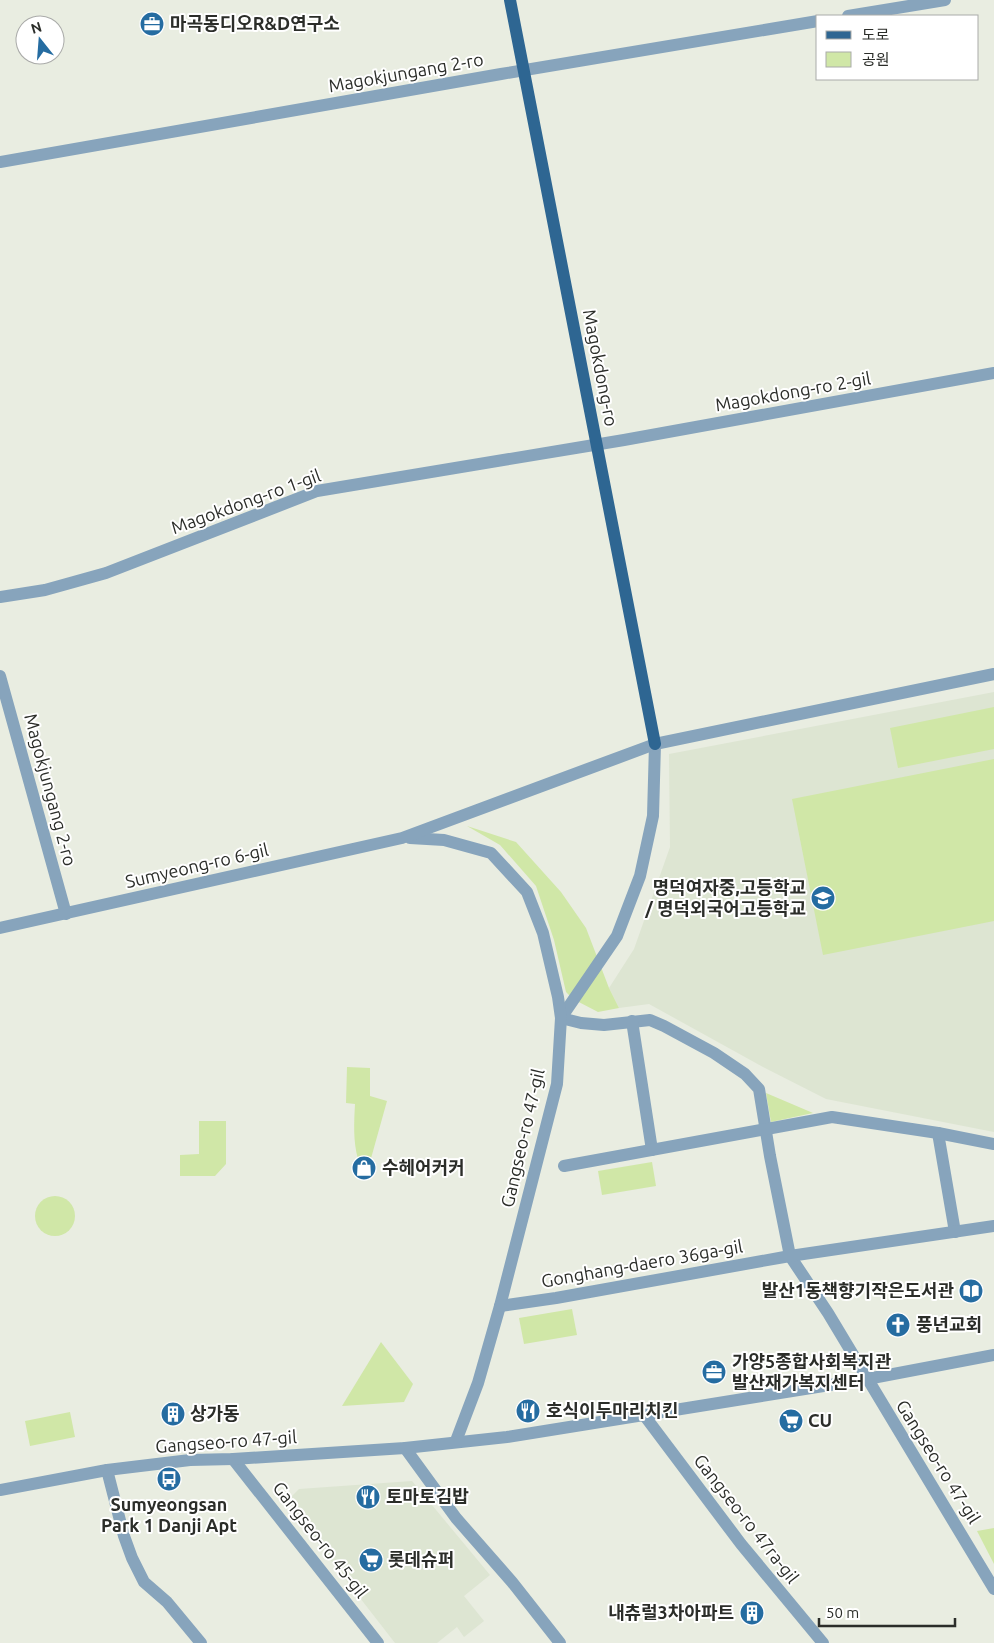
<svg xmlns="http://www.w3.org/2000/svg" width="994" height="1643" font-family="Ubuntu,'Noto Sans KR',sans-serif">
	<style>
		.built { fill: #dde5d2 }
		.green { fill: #d0e7a7 }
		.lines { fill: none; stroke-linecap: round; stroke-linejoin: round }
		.minor { stroke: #87a4bc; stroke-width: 12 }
		.major { stroke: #2e6692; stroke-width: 12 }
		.labels { text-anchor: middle; stroke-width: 4; stroke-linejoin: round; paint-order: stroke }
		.poi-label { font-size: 18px; font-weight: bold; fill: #2b2d29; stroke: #fff; text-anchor: start }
		.street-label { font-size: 18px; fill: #2b2d29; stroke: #fff }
	</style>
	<rect width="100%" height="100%" fill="#e9ede1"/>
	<g class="built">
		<path d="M 994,692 L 994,1132 L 826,1099 L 763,1067 L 649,1004 L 619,1008 L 609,988 L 634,949 L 670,847 L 669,754 Z"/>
		<path d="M 412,1481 L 490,1575 L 464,1596 L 484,1621 L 464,1637 L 457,1627 L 437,1643 L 395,1643 L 291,1509 L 291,1497 L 299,1489 Z"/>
	</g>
	<g class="green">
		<path d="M 994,707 L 994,749 L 898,768 L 890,728 Z"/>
		<path d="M 994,759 L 994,921 L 823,955 L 792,799 Z"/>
		<path d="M 467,826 L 516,842 L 561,892 L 586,928 L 609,988 L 619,1008 L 598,1012 L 573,999 L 566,992 L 554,940 L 536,886 L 500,845 Z"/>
		<path d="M 347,1067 L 370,1068 L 370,1096 L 387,1101 L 370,1162 L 358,1159 C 353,1141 354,1123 355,1104 L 346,1103 Z"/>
		<path d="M 766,1093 L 813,1113 L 771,1122 Z"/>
		<path d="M 199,1121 L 226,1121 L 226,1164 L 215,1176 L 180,1176 L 180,1155 L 199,1154 Z"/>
		<path d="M 652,1162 L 656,1186 L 602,1195 L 598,1171 Z"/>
		<circle cx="55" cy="1216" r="20"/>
		<path d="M 572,1309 L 577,1335 L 524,1344 L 519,1318 Z"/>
		<path d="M 381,1342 L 413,1384 L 404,1402 L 342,1406 Z"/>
		<path d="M 70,1412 L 75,1437 L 30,1446 L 25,1421 Z"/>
		<path d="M 994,1528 L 994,1564 L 977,1531 Z"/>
	</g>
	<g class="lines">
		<g class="minor">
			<path d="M 848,16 L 945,0"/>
			<path d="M 0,162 L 501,74 L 818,21"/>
			<path d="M 0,597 L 45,590 L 106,573 L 317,491 L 624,440 L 994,373"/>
			<path d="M 0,676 L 66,914"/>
			<path d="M 655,744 L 653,816 L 640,876 L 617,936 L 561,1018 L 581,1023 L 604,1025 L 650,1020 L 664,1026 L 714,1053 L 745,1074 L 759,1089 L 770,1156 L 790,1256 L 828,1313 L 994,1589"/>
			<path d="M 410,838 L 444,840 L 491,853 L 527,892 L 543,933 L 558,997 L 561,1018 L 557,1084 L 500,1306 L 478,1383 L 456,1441"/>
			<path d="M 0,928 L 402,838 L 655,744 L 994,674"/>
			<path d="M 632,1021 L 652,1150"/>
			<path d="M 938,1133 L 955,1232"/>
			<path d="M 564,1166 L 832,1117 L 938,1133 L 994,1144"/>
			<path d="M 500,1306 L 556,1298 L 790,1256 L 994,1226"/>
			<path d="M 644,1415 L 741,1544 L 823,1643"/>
			<path d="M 405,1448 L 456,1518 L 512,1582 L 560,1643"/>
			<path d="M 233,1459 L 378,1643"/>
			<path d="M 107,1470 L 124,1536 L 132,1558 L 144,1582 L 167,1602 L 201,1643"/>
			<path d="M 0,1490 L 107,1470 L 190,1460 L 233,1459 L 405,1448 L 507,1437 L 867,1379 L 994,1355"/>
		</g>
		<path class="major" d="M 510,0 L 655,744"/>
	</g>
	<defs>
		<symbol id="office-disc" viewBox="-11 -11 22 22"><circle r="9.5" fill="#256ca1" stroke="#fff"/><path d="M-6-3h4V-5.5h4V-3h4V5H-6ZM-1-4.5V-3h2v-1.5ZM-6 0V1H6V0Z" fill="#fff"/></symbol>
		<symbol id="school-disc" viewBox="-11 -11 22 22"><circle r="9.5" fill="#256ca1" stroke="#fff"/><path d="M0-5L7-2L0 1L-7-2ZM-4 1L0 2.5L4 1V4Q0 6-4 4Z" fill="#fff"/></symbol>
		<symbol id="shop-disc" viewBox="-11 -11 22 22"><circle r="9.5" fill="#256ca1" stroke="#fff"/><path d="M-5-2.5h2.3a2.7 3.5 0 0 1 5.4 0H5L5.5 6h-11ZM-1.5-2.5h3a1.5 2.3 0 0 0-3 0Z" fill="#fff"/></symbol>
		<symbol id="library-disc" viewBox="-11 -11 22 22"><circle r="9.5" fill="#256ca1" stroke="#fff"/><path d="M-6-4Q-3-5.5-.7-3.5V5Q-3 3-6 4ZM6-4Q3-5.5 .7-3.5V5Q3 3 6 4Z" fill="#fff"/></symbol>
		<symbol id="church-disc" viewBox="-11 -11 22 22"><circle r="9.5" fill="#256ca1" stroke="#fff"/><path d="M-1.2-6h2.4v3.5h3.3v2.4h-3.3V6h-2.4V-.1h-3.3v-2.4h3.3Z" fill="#fff"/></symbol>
		<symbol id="restaurant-disc" viewBox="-11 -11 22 22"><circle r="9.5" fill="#256ca1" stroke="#fff"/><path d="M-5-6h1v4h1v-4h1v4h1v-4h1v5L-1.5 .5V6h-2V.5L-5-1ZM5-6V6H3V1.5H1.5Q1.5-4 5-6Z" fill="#fff"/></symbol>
		<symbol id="building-disc" viewBox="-11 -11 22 22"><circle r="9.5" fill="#256ca1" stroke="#fff"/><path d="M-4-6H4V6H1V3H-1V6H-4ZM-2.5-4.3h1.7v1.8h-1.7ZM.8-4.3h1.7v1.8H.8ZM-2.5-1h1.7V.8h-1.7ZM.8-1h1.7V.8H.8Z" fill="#fff"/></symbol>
		<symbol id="supermarket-disc" viewBox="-11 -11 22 22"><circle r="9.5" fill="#256ca1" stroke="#fff"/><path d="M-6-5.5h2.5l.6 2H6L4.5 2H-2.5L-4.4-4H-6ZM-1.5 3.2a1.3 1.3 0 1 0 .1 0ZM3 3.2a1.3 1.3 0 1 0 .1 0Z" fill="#fff"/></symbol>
		<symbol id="bus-disc" viewBox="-11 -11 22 22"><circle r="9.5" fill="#256ca1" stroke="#fff"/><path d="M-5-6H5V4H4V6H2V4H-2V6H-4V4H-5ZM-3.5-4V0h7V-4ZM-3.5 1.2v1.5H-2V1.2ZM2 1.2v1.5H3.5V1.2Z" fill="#fff"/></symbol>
	</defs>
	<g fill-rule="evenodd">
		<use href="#office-disc" x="138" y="10" width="28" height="28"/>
		<use href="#school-disc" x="809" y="884" width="28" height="28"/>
		<use href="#shop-disc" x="350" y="1154" width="28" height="28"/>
		<use href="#library-disc" x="957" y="1277" width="28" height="28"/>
		<use href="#church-disc" x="884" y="1311" width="28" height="28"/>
		<use href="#office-disc" x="700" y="1358" width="28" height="28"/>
		<use href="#restaurant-disc" x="514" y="1397" width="28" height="28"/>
		<use href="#building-disc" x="159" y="1400" width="28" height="28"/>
		<use href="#supermarket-disc" x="777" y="1407" width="28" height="28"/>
		<use href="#bus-disc" x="155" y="1465" width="28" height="28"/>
		<use href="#restaurant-disc" x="354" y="1483" width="28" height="28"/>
		<use href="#supermarket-disc" x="357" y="1546" width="28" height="28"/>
		<use href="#building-disc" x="738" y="1599" width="28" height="28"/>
	</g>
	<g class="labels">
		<g class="poi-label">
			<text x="170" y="30">마곡동디오R&amp;D연구소</text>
			<text x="806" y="894" text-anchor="end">명덕여자중,고등학교<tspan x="806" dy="21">/ 명덕외국어고등학교</tspan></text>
			<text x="382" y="1174">수헤어커커</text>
			<text x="954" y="1297" text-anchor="end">발산1동책향기작은도서관</text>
			<text x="916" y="1331">풍년교회</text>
			<text x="732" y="1368">가양5종합사회복지관<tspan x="732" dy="21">발산재가복지센터</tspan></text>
			<text x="546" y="1417">호식이두마리치킨</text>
			<text x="190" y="1420">상가동</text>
			<text x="808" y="1427">CU</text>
			<text x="386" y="1503">토마토김밥</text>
			<text x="169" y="1511" text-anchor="middle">Sumyeongsan<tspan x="169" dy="21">Park 1 Danji Apt</tspan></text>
			<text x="388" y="1566">롯데슈퍼</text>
			<text x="734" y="1619" text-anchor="end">내츄럴3차아파트</text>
		</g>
		<g class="street-label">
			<text transform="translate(406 73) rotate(-10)" y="6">Magokjungang 2-ro</text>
			<text transform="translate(600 368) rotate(79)" y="6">Magokdong-ro</text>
			<text transform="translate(793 392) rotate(-10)" y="6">Magokdong-ro 2-gil</text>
			<text transform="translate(246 502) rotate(-20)" y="6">Magokdong-ro 1-gil</text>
			<text transform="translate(50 790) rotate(75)" y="6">Magokjungang 2-ro</text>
			<text transform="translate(197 866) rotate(-13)" y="6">Sumyeong-ro 6-gil</text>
			<text transform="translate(523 1138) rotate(-77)" y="6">Gangseo-ro 47-gil</text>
			<text transform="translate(642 1264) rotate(-10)" y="6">Gonghang-daero 36ga-gil</text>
			<text transform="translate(226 1442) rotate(-4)" y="6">Gangseo-ro 47-gil</text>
			<text transform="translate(938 1462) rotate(58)" y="6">Gangseo-ro 47-gil</text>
			<text transform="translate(746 1519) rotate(52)" y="6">Gangseo-ro 47ra-gil</text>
			<text transform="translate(320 1540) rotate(52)" y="6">Gangseo-ro 45-gil</text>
		</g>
	</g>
	<rect x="816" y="15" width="162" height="65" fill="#ffffff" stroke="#aaaba9"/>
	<rect x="826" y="31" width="25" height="8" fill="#2e6692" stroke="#aaaba9"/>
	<text x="862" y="40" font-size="15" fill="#2b2d29">도로</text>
	<rect x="826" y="52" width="25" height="15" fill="#d0e7a7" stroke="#aaaba9"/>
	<text x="862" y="65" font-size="15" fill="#2b2d29">공원</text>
	<g transform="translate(40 40) rotate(343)"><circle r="24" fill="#ffffff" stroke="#aaaba9"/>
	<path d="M0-4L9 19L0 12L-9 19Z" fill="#256ca1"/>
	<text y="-8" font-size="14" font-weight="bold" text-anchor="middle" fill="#2b2d29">N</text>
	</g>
	<path d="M819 1618v8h136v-8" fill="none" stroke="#2b2d29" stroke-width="2.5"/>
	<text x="826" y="1618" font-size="15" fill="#2b2d29" stroke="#ffffff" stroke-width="4" paint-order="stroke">50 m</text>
</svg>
